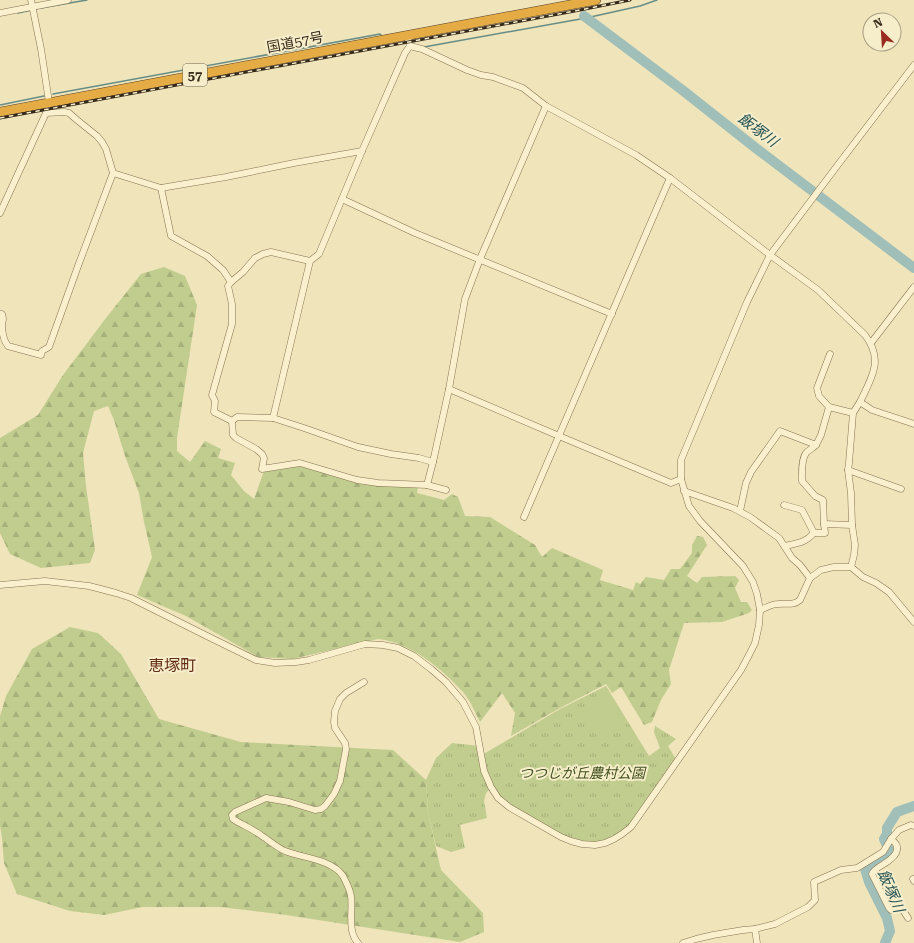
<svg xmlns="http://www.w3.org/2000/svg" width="914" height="943" font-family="'Roboto Serif','Noto Sans JP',serif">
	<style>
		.forest { fill: url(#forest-firs) }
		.park { fill: url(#park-tufts) }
		.pitch { fill: #c1cd8e }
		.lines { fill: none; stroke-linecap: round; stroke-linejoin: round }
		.stream { stroke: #678d86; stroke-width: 1.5 }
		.river { stroke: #9fbfb8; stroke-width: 10 }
		.minor-casing { stroke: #867354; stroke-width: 7 }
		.highway-casing { stroke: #534029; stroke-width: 10 }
		.minor { stroke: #faf0cd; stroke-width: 6 }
		.highway { stroke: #e5ab45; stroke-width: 9 }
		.rail-casing { stroke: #35291a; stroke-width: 3 }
		.rail { stroke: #f6edca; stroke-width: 1.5; stroke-dasharray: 4.5; stroke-linecap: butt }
		.labels { text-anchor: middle; stroke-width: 4; stroke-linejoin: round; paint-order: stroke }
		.shield { fill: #f6edca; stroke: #6f644f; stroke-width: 1 }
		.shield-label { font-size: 13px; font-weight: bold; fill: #35291a }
		.street-label { font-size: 14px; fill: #35291a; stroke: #f6edca }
		.park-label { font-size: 14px; font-style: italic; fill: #41521f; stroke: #f6edca }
		.water-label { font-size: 15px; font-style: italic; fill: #285555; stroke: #f6edca }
		.quarter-label { font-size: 16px; fill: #632d17; stroke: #f6edca }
	</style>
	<defs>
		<pattern id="forest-firs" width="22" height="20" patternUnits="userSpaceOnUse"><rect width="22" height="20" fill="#c1cd8e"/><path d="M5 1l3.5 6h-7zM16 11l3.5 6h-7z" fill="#a6b07a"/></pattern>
		<pattern id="park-tufts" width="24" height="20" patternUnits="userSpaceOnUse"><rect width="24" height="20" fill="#c1cd8e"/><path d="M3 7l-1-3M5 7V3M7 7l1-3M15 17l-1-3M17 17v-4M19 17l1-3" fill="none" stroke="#a6b07a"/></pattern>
	</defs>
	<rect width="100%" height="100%" fill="#efe4ba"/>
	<g class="forest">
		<path d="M 164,267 L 185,276 L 197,305 L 177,438 L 177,451 L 190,462 L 205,441 L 221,449 L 218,458 L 235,463 L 231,475 L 244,491 L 254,499 L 264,471 L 300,465 L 357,481 L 418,486 L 417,493 L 444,500 L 452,494 L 458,497 L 465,516 L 490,517 L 535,545 L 542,557 L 552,548 L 603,570 L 600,580 L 633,590 L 636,582 L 640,584 L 646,577 L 664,580 L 671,569 L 680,569 L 692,553 L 692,545 L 697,536 L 703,537 L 707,545 L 687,576 L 697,583 L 702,577 L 735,576 L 739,580 L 735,588 L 741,602 L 747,602 L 752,610 L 749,613 L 722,622 L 684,623 L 669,670 L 671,684 L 661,700 L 652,722 L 644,725 L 621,687 L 612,693 L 606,684 L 560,708 L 511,736 L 515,713 L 502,693 L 480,722 C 475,712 470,700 463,692 C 442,669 410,642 378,639 L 292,659 L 258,657 L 186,616 L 137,595 L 152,557 L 144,522 L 139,493 L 125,456 L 114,420 L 108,406 L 94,411 L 83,453 L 86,486 L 95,550 L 90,563 L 41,568 L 10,554 L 0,533 L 0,438 L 38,415 L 63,375 L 106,318 L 141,274 Z"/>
		<path d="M 70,627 L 98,633 L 121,654 L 159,719 L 241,742 L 393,750 L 426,780 L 428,813 L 441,870 L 483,913 L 484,932 L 460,942 L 286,915 L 220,907 L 143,907 L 104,915 L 70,911 L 17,894 L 4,863 L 2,838 L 0,826 L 0,716 L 6,696 L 32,649 Z"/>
	</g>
	<path class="park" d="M 606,686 L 649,756 L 660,748 L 654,732 L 655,726 L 676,739 L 668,746 L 677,761 L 631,827 L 614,839 L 582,844 L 509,807 L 491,788 L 486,793 L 484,801 L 487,818 L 460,825 L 465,848 L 451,852 L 436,846 L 428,813 L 426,780 L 436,758 L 452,743 L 480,746 L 482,755 L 560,709 Z"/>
	<path class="pitch" d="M 606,693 L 623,720 L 596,735 L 580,709 Z"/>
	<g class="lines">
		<g class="stream">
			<path d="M 35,9 L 87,0"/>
			<path d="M 18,13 L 32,10"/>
			<path d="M 424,47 L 586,18 L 640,6 L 657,0"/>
			<path d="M 53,94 L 380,34 L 381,35"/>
			<path d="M 0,105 L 44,96"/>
		</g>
		<g class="river">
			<path d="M 584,16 L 681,89 L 757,149 L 914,268"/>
			<path d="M 885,943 L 890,931 L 887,918 L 869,882 L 865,869 L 888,854 L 889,850 L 884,839 L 887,834 L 887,828 L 897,812 L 914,806"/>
		</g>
		<defs>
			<g id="minor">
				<path d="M 0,13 L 68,0"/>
				<path d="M 410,46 L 422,49 L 467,70 L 481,75 L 493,77 L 523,88 L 546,106 L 636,155 L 670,178 L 770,255 L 818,290 L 865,335 C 884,360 872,377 860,402 L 872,410 L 914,424"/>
				<path d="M 113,173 L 161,188 L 226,177 L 294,163 L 362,151"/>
				<path d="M 161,188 L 171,236 L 207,256 L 223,270 L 231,282"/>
				<path d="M 342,199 L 415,233 L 612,314"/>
				<path d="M 0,213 L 46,113 L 49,102 L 41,49 L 31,0"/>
				<path d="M 0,314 L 2,314 C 4,318 3,320 2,324 C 2,332 3,340 8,346 L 41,355 L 42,351 L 49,347 L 78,266 L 113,173 L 106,149 L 102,142 L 97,136 L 77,120 L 69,113 L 64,112 L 46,113"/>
				<path d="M 871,343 L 914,287"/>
				<path d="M 830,354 L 817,388 L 819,396 L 829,407 L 853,413"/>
				<path d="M 449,389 L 559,436 L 671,483 L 681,479"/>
				<path d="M 273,418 L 310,261 L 319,254 L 362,151 L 405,53 L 410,46 L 407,35"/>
				<path d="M 232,421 L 214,412 L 215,401 L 212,395 L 232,324 L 232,304 L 228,286 L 231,282 L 243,272 L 255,258 L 263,254 L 271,252 L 310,261"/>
				<path d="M 232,421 L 233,435 L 236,438 L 256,449 L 262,454 L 264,458 L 262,469 L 300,463 L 357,480 L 378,483 L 427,485"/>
				<path d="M 232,421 L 237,417 L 273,418 L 304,428 L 358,447 L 391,454 L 419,458 L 433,462"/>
				<path d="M 816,445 C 813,448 809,450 806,453 C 801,460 802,473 802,481 L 815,496 L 823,500 L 824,524"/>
				<path d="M 848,470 L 901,489"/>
				<path d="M 446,490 L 427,485 L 433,462 L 449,389 L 465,299 L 480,259 L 546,106"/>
				<path d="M 684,491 L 733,508 L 750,517 L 779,538 L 792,558 L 800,565 L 810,578"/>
				<path d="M 784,505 L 802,510 L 814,533 C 805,543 798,543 785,546"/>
				<path d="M 740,511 L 746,483 L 751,472 L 780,431 L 816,445 L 821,435 L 829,407"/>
				<path d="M 524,517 L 670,178"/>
				<path d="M 814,533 L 825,533 L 824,524 L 852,525"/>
				<path d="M 851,567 L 854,555 L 855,545 L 852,525 L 851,493 L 848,470 L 849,463 L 853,413 L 860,402"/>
				<path d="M 0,585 L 45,581 L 89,586 L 116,593 L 131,598 L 209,637 L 256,660 L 275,663 L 296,662 L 309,660 L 365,644 L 383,645 L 398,648 L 414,656 L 431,669 L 446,682 L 463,702 L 476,727 L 484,771 L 491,787 L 498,798 L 509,807 L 561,837 L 571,841 L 582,844 L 595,845 L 605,843 L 614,839 L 622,834 L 631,827 L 741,670 L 749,655 L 755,643 L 759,625 L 760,610 L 757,594 L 753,582 L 743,566 L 700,521 L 689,506 L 681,479 L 681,460 L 747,302 L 770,255 L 837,166 L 914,65"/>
				<path d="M 760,610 C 766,608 771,604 778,604 C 787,603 793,606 800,600 L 810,578 L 821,570 L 834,567 L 851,567 L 863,577 L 876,583 L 889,592 L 914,622"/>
				<path d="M 891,839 C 896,843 899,846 896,853 C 890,864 875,866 872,874 L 889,908 L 891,910 L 897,906 L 901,907 L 908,918"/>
				<path d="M 913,879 L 914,881"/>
				<path d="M 755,929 L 757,943"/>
				<path d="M 358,943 C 347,931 353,911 351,896 C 350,889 346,882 343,876 C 332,859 302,858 285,851 C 276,847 270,841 262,836 C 253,829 242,825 233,819 L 232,815 L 235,812 L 266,798 L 289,802 L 315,810 L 321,809 L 325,806 L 334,794 L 340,781 L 346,749 L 345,743 L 335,728 L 334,722 L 335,711 L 340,699 L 346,693 L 364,682"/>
				<path d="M 683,943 L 696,939 L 713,935 L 743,930 L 755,929 L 775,924 L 808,907 L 815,900 L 814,882 L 841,870 L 857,868 L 883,852 L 891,839 L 899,830 L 911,825 L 914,826"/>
			</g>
			<path id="highway" d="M 0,112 L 596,0"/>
		</defs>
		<use href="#minor" class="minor-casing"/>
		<use href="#highway" class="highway-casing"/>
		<use href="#minor" class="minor"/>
		<use href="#highway" class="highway"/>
		<defs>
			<path id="rail" d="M 0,118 L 580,10 L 630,0"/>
		</defs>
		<use href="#rail" class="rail-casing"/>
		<use href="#rail" class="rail"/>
	</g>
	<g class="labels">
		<rect class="shield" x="183" y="64" width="24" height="22" rx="3"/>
		<g class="shield-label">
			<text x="195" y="80">57</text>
		</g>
		<g class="street-label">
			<text transform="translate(295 42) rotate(-11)" y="5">国道57号</text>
		</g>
		<g class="park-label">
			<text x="582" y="778">つつじが丘農村公園</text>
		</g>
		<g class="water-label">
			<text transform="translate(758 130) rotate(37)" y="5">飯塚川</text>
			<text transform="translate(891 891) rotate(67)" y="5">飯塚川</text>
		</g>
		<g class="quarter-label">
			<text x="172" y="671">恵塚町</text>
		</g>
	</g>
	<g transform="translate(882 32) rotate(335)"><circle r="19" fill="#f6edca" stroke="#a99f84"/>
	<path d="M0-3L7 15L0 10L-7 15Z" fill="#982a22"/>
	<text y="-6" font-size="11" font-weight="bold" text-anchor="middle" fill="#35291a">N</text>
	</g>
</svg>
